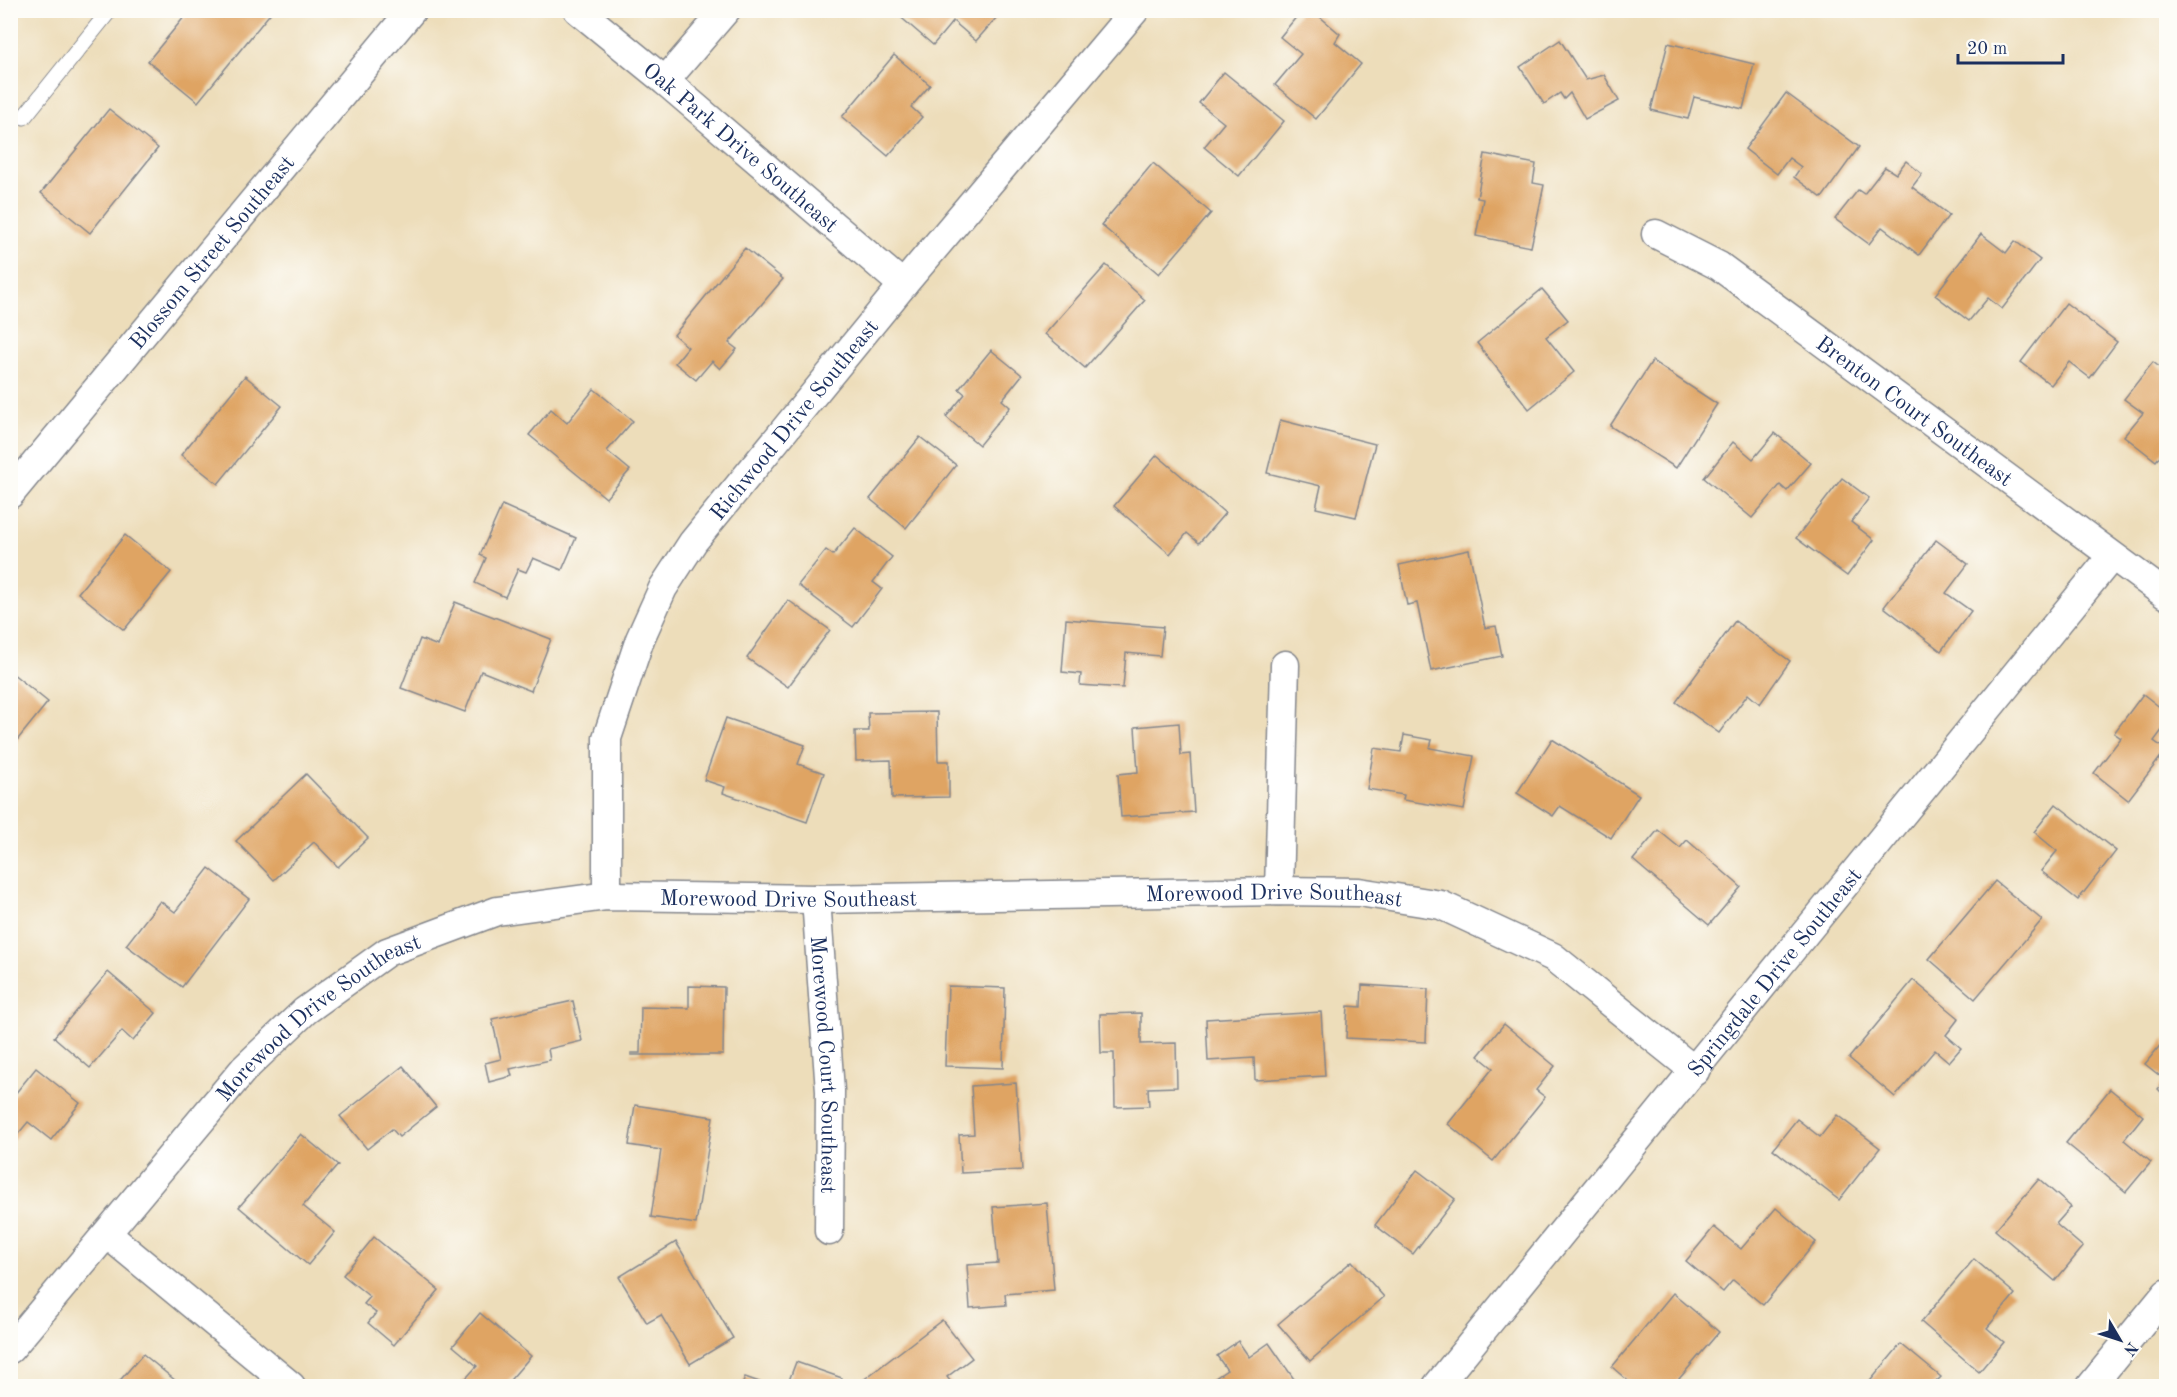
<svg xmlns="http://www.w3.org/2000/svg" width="2177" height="1397" font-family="'Old Standard TT',serif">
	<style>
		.building { fill: #dfa463 }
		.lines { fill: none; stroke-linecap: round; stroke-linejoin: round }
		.service-casing { stroke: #84868c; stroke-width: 17 }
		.minor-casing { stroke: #84868c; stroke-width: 31 }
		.service { stroke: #fff; stroke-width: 15 }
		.minor { stroke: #fff; stroke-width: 28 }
		.labels { text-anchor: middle; stroke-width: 6; stroke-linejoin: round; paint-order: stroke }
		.street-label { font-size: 22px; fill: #1b2f5e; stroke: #fdfcf7 }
	</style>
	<rect width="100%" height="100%" fill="#fdfcf7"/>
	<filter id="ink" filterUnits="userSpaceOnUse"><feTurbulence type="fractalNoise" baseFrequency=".0167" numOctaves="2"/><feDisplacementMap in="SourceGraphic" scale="12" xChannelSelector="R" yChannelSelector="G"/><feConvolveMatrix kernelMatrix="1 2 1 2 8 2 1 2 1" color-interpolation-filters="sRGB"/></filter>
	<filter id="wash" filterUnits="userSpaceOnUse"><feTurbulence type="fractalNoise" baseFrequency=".008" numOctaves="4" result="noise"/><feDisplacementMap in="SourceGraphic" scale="24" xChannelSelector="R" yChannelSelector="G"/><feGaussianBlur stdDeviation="1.35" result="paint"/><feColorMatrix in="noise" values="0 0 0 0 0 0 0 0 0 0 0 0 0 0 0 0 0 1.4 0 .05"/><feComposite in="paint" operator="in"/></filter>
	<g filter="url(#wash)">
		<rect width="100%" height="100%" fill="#edddba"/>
		<g id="blocks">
			<g class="building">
				<path d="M 190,10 L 273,10 L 198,102 L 148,61 Z"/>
				<path d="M 900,10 L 990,10 L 997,17 L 976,41 L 953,21 L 933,45 L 897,14 Z"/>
				<path d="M 1302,10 L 1312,10 L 1340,34 L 1335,42 L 1361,64 L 1316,119 L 1275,85 L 1301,54 L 1280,37 Z"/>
				<path d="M 1560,40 L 1586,80 L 1604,75 L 1619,101 L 1585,119 L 1570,93 L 1564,99 L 1560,93 L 1544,104 L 1520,67 Z"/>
				<path d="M 1668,43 L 1754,64 L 1743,109 L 1694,97 L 1688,119 L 1651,110 Z"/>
				<path d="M 894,55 L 930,85 L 911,107 L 922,117 L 888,156 L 842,117 Z"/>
				<path d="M 1224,72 L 1284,121 L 1239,176 L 1204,147 L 1224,123 L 1199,103 Z"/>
				<path d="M 1786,93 L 1859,147 L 1822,198 L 1794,177 L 1801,167 L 1789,158 L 1777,174 L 1745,149 Z"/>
				<path d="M 109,109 L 158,148 L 90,233 L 41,193 Z"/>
				<path d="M 1485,154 L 1536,164 L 1533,183 L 1544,185 L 1531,247 L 1476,236 L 1483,199 L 1477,198 Z"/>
				<path d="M 1906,161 L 1922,174 L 1912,187 L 1949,215 L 1919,255 L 1882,227 L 1869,244 L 1835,219 L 1858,190 L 1864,194 L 1885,167 L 1896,174 Z"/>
				<path d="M 1153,163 L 1211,213 L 1159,274 L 1101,225 Z"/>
				<path d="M 1981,234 L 2006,253 L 2015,241 L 2040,260 L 2002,309 L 1988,298 L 1969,321 L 1935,295 Z"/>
				<path d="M 745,248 L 783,279 L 729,343 L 737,349 L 720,369 L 712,361 L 696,380 L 675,363 L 688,347 L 674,335 Z"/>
				<path d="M 1106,265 L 1145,300 L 1085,368 L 1045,334 Z"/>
				<path d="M 1542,289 L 1568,320 L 1546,337 L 1574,372 L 1529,409 L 1477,343 Z"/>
				<path d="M 2066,303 L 2117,342 L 2090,378 L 2069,362 L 2051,385 L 2021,362 Z"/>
				<path d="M 991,350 L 1022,375 L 1002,400 L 1010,407 L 979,445 L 946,417 L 965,394 L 959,389 Z"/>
				<path d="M 1652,361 L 1717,404 L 1676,468 L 1610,426 Z"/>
				<path d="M 2153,362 L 2166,372 L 2166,448 L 2156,461 L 2124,436 L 2143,413 L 2124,399 Z"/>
				<path d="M 245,376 L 282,406 L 218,484 L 181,455 Z"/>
				<path d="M 594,389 L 633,421 L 607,451 L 630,470 L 606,498 L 529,435 L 551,409 L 567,423 Z"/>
				<path d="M 1280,420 L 1375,444 L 1356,517 L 1316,508 L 1321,486 L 1267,473 Z"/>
				<path d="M 1775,433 L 1811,463 L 1787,491 L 1780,485 L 1752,518 L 1704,478 L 1733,442 L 1753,459 Z"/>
				<path d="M 920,437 L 956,465 L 906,528 L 870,499 Z"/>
				<path d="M 1157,455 L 1225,513 L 1199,543 L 1187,533 L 1170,554 L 1114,506 Z"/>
				<path d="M 1842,478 L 1869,498 L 1851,522 L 1874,540 L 1847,576 L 1796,538 Z"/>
				<path d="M 502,505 L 576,538 L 562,570 L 533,558 L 526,572 L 518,569 L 505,597 L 475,583 L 486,558 L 480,555 Z"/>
				<path d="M 855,528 L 892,557 L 873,582 L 882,589 L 853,627 L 798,585 L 826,550 L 833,555 Z"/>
				<path d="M 125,535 L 171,572 L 124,630 L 78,593 Z"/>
				<path d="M 1936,540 L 1968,564 L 1946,593 L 1971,611 L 1941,651 L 1884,607 Z"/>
				<path d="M 1469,550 L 1485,628 L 1496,626 L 1502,656 L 1431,671 L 1417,603 L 1407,605 L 1399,565 Z"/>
				<path d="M 788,600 L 830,630 L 788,687 L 747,658 Z"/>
				<path d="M 455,602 L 551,639 L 531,691 L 481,671 L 465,712 L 401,688 L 420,639 L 438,646 Z"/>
				<path d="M 1066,619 L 1163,627 L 1160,656 L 1126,653 L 1123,688 L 1080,685 L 1081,674 L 1062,672 Z"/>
				<path d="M 1735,621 L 1790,661 L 1760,704 L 1748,694 L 1719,733 L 1676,702 Z"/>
				<path d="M 12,673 L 48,702 L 10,749 L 10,675 Z"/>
				<path d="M 2143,694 L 2166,712 L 2166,725 L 2154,741 L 2166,750 L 2128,800 L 2094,773 L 2121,738 L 2114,733 Z"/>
				<path d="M 937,712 L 938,761 L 949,761 L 949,797 L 892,798 L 891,760 L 856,761 L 855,731 L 869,731 L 868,713 Z"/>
				<path d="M 726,718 L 805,745 L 798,764 L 824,773 L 807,822 L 723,793 L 725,787 L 704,780 Z"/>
				<path d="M 1179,723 L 1181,755 L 1190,754 L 1194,812 L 1121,817 L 1118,774 L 1138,772 L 1135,727 Z"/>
				<path d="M 1404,735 L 1432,740 L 1430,748 L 1474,756 L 1464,810 L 1403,800 L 1404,795 L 1367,789 L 1374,748 L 1401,752 Z"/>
				<path d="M 1552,739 L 1639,795 L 1611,838 L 1560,806 L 1553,816 L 1517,793 Z"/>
				<path d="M 306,774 L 368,838 L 338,867 L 314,842 L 274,880 L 236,841 Z"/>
				<path d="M 2056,804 L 2116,851 L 2078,900 L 2041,871 L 2057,851 L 2034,832 Z"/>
				<path d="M 1658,830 L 1680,848 L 1687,840 L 1741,887 L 1709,925 L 1633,860 Z"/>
				<path d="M 209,868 L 249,899 L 182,987 L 126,945 L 160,901 L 175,912 Z"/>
				<path d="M 1995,881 L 2042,920 L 1975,999 L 1929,959 Z"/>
				<path d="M 108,972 L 156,1013 L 133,1041 L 122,1031 L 90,1068 L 54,1037 Z"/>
				<path d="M 1913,980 L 1959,1018 L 1946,1035 L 1961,1048 L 1949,1062 L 1935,1050 L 1895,1097 L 1849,1058 Z"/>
				<path d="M 1362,985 L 1428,989 L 1426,1042 L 1346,1038 L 1348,1006 L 1361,1007 Z"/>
				<path d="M 689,986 L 724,987 L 723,1055 L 631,1055 L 631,1053 L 640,1053 L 641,1007 L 689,1008 Z"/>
				<path d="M 948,986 L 1005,988 L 1003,1068 L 945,1066 Z"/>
				<path d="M 573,1001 L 582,1041 L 548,1049 L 550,1060 L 510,1069 L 512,1076 L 489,1082 L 485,1063 L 501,1059 L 492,1019 Z"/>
				<path d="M 1321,1012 L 1325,1076 L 1255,1080 L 1254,1058 L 1208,1061 L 1206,1019 Z"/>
				<path d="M 1141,1013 L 1141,1044 L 1176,1043 L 1177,1087 L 1148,1088 L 1149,1106 L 1115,1107 L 1114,1053 L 1101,1053 L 1100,1014 Z"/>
				<path d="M 1504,1024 L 1555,1066 L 1536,1090 L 1545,1097 L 1493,1161 L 1448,1124 L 1493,1068 L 1478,1056 Z"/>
				<path d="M 2166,1038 L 2166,1097 L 2158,1089 L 2165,1080 L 2145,1064 Z"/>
				<path d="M 403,1066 L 436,1107 L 399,1137 L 392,1129 L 367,1149 L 340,1116 Z"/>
				<path d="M 36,1068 L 80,1103 L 51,1140 L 28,1122 L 13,1140 L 10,1138 L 10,1100 Z"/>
				<path d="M 1016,1083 L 1022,1170 L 961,1173 L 959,1135 L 974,1134 L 971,1086 Z"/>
				<path d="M 2110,1089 L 2143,1116 L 2124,1140 L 2151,1162 L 2126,1192 L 2066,1143 Z"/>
				<path d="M 635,1105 L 713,1117 L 696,1224 L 651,1217 L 661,1150 L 629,1145 Z"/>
				<path d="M 1837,1115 L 1880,1148 L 1839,1200 L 1773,1149 L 1797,1119 L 1820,1137 Z"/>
				<path d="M 301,1134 L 338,1165 L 303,1206 L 335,1232 L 308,1265 L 239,1207 Z"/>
				<path d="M 1417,1170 L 1455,1199 L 1413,1254 L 1375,1225 Z"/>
				<path d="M 2039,1179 L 2071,1207 L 2056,1224 L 2083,1247 L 2055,1281 L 1995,1230 Z"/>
				<path d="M 1047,1203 L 1054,1290 L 1005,1294 L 1006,1305 L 970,1308 L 967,1265 L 998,1263 L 993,1207 Z"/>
				<path d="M 1776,1208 L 1816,1242 L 1763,1305 L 1733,1280 L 1723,1292 L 1686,1261 L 1714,1227 L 1741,1249 Z"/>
				<path d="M 374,1237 L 439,1290 L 394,1345 L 368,1323 L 376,1313 L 364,1304 L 370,1297 L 343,1275 Z"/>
				<path d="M 676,1242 L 733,1338 L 690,1364 L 661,1315 L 647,1323 L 619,1277 Z"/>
				<path d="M 1974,1259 L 2015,1294 L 1987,1328 L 2004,1342 L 1979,1372 L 1921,1322 Z"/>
				<path d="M 1352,1261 L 1384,1297 L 1310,1361 L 1278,1324 Z"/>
				<path d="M 1673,1293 L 1719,1332 L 1673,1386 L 1634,1386 L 1612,1367 Z"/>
				<path d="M 480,1313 L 531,1356 L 505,1386 L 459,1386 L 477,1366 L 453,1346 Z"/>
				<path d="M 942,1320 L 972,1358 L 947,1377 L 954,1386 L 860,1386 L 858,1384 Z"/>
				<path d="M 1238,1341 L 1249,1357 L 1269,1343 L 1294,1379 L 1284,1386 L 1203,1386 L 1227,1370 L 1217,1356 Z"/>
				<path d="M 1901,1344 L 1941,1377 L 1932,1386 L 1866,1386 Z"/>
				<path d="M 143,1354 L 182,1386 L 119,1386 L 116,1385 Z"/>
				<path d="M 796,1362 L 842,1378 L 840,1386 L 787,1386 Z"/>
				<path d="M 745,1377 L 771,1386 L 742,1386 Z"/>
			</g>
		</g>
	</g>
	<g filter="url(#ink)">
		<use href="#blocks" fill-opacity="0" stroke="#84868c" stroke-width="1.5"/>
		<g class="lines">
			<defs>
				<path id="service" d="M 24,117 L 110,10"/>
				<g id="minor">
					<path id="s1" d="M 578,10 L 665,81 L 903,285"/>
					<path d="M 665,81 L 726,10"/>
					<path id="s2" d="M 1656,234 L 1719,266 L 2166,595"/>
					<path id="s3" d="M 10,494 L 412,10"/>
					<path d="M 1279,891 L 1285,665"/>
					<path id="s4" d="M 607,896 L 607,738 L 640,639 L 663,588 L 693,542 L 903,285 L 1135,10"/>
					<path id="s5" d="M 816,899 L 830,1091 L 829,1231"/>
					<path d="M 107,1234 L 291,1386"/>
					<path id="s6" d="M 10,1349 L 244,1069 L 305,1011 L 387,952 L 497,911 L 607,896 L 816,899 L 1279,891 L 1359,892 L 1441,905 L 1553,957 L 1695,1071"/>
					<path id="s7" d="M 1437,1386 L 2112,556"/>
					<path d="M 2091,1386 L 2166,1294"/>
				</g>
			</defs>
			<use href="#service" class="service-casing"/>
			<use href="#minor" class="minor-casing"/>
			<use href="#service" class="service"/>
			<use href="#minor" class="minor"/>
		</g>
	</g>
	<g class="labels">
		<g class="street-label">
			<text dy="8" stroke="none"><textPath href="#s1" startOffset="213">Oak Park Drive Southeast</textPath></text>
			<text dy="8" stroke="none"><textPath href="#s3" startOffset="315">Blossom Street Southeast</textPath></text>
			<text dy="8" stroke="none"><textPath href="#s2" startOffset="314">Brenton Court Southeast</textPath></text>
			<text dy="8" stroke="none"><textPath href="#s4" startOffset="532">Richwood Drive Southeast</textPath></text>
			<text dy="8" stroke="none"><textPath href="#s6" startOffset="960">Morewood Drive Southeast</textPath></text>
			<text dy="8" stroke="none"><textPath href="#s6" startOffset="1446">Morewood Drive Southeast</textPath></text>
			<text dy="8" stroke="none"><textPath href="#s7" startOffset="534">Springdale Drive Southeast</textPath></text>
			<text dy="8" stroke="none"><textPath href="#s6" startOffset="456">Morewood Drive Southeast</textPath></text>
			<text dy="8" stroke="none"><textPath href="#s5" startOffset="166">Morewood Court Southeast</textPath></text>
		</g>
	</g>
	<rect width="2177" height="1397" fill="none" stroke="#fdfcf7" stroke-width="36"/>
	<g transform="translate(2120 1340) rotate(129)" stroke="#fdfcf7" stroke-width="4.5" paint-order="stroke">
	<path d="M0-4.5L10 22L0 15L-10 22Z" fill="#1b2f5e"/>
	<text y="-9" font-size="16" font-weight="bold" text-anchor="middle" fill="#1b2f5e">N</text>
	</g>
	<path d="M1958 54v9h105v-9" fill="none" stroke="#1b2f5e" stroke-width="3"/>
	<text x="1967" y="54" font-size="18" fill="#1b2f5e" stroke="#fdfcf7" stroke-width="4.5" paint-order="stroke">20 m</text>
</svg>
